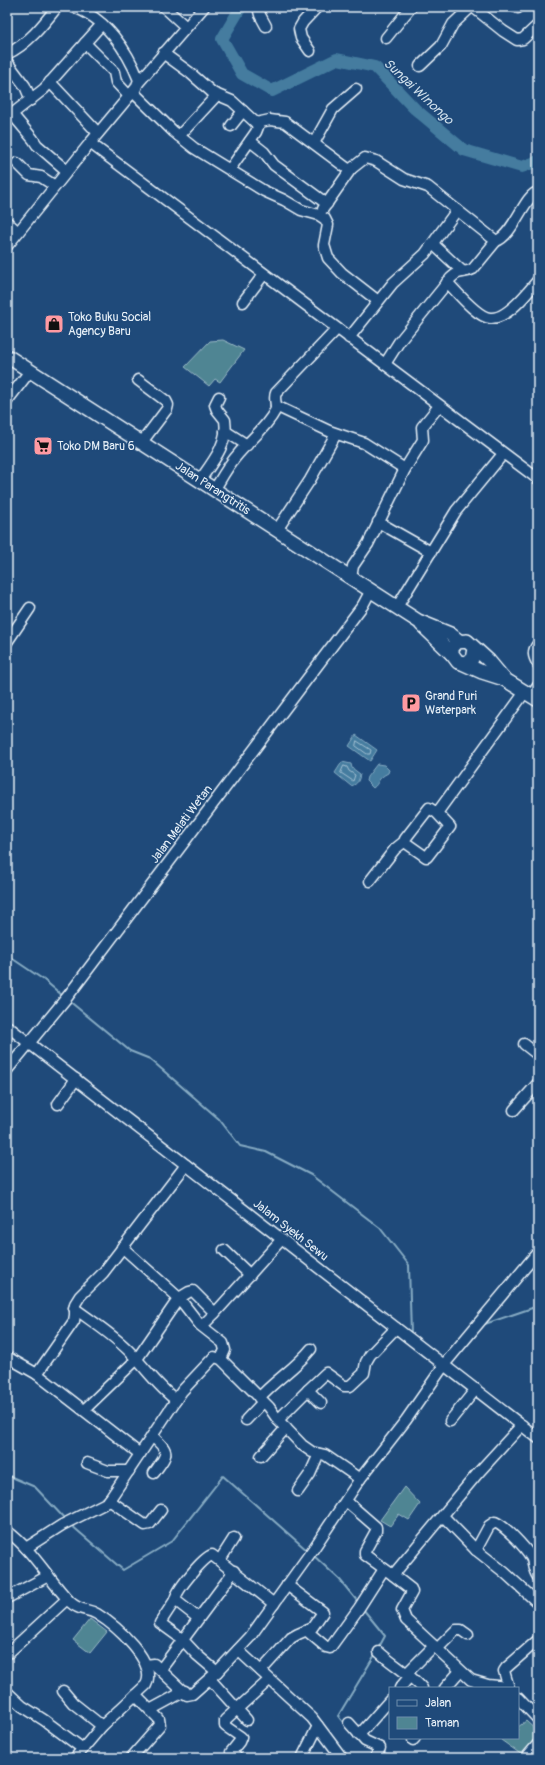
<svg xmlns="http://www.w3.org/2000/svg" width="545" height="1765" font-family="Pangolin,sans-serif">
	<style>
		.green { fill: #4f8593; stroke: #9cbbc6 }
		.water { fill: #447c9f; stroke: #86abc3 }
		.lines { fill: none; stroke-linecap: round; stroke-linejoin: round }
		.shore { stroke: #a6c2d4; stroke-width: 1 }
		.stream { stroke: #86abc3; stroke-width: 2 }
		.river { stroke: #447c9f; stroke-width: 12 }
		.minor-casing { stroke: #e8f1f8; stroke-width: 13 }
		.major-casing { stroke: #e8f1f8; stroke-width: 16 }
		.minor { stroke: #1f4a7a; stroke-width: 10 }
		.major { stroke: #1f4a7a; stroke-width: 13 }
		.labels { text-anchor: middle; stroke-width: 3; stroke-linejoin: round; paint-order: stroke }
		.poi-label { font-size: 12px; fill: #e8f1f8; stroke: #1f4a7a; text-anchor: start }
		.street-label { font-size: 12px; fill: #e8f1f8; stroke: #1f4a7a }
		.water-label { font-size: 13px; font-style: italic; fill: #cfdfeb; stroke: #1f4a7a }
	</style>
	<rect width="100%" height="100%" fill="#1f4a7a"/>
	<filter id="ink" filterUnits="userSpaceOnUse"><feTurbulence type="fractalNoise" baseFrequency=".025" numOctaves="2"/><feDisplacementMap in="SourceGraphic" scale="8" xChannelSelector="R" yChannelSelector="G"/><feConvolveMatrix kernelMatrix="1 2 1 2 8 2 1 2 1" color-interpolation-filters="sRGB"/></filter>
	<g filter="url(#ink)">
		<g class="green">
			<path d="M 223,340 L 244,350 L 220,382 L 215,379 L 209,386 L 185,367 L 210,341 Z"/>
			<path d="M 404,1487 L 420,1504 L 409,1520 L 399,1514 L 390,1526 L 380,1520 Z"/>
			<path d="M 90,1619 L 107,1632 L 90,1653 L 73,1640 Z"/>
			<path d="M 526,1721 L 538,1732 L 538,1740 L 522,1755 L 501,1740 L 504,1738 L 518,1738 L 518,1727 Z"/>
		</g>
		<g class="water">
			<path d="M 356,735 L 377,750 L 370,761 L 349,746 Z"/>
			<path d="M 342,762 L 351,764 L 352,768 L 360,774 C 359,780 358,784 351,786 L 335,773 Z"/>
			<path d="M 377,764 L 384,765 L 389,770 L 388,773 C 376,779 380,783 373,788 L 366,781 L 367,777 Z"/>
		</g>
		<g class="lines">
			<g class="shore">
				<path d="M 357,741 L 371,750 L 370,754 L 367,754 L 356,746 Z"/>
				<path d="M 344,766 L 347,767 L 349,771 L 355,775 L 353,781 L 341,773 Z"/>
			</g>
			<g class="stream">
				<path d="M 7,955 L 44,980 L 63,996"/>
				<path d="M 68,1000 L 130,1051 L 150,1059 L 219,1119 L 240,1146 L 266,1152 L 311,1175 L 380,1228 L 409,1265 L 411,1335"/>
				<path d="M 482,1325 L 538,1306"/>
				<path d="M 7,1475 L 35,1487 L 65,1519"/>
				<path d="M 71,1525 L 123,1570 L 172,1541 L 223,1476 L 308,1551"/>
				<path d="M 313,1555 L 340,1580 L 358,1602"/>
				<path d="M 363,1609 L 385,1636 L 378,1649"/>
				<path d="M 345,1725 L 338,1716 L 376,1653"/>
				<path d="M 350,1732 L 361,1745 L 369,1748"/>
				<path d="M 381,1752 L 399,1758"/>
			</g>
			<path class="river" d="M 241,7 L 222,39 L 242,74 L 272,91 L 337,59 L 375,67 L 415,109 L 464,150 L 522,167 L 538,161"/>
			<defs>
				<g id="minor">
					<path d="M 73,7 C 105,17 127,50 139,80 L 136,88 L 90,143"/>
					<path d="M 164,7 L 186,27"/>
					<path d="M 258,7 L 260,15 L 266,26"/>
					<path d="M 473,7 L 503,31 L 517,40 L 523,39 L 538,25"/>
					<path d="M 517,7 L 518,8"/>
					<path d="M 386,38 L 411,7"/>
					<path d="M 85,43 L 114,72 L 116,82 L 129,96"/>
					<path d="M 310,51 L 301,38 L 299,29 L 303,22 L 317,7"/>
					<path d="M 163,53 L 189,72 L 213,93 L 232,101 L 256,123 L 258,127 L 256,132 L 230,169"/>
					<path d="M 7,54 C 28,44 43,25 57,7"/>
					<path d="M 7,62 L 25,86 L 31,100"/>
					<path d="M 420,66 L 441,46 L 453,24 L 471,7"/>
					<path d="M 50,82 L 98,133"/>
					<path d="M 139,82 L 204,7"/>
					<path d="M 133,92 L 174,132 L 194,148 L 264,191 L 284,200 L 301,210 L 319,215 L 325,219 L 328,225 L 324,245 L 328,258 L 342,273 L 378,301"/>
					<path d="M 12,114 L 33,139 L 37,145 L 67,171"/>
					<path d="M 7,118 L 44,89 L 102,24"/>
					<path d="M 256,123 L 270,120 L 285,122 L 348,169 L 351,169 L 365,158 L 376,161 L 404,179 L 428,187 L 496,241 C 513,236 525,194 538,192"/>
					<path d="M 231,126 L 243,111"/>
					<path d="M 179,136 L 217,95"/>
					<path d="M 250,141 L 264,152 L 274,165 L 327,204"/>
					<path d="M 314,143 L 333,109 L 356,89"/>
					<path d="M 17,163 L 29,175 L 41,177 L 55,186"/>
					<path d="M 323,209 L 351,169"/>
					<path d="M 7,222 L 18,232"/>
					<path d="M 433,244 L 462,271"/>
					<path d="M 7,246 L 90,143 L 538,479"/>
					<path d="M 447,282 C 457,292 477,317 490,318 C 507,320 529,291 538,280"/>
					<path d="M 243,302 L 264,274"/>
					<path d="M 349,338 L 393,283 L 425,254 L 457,210"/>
					<path d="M 385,364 L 399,342 L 451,278 C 460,269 464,274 473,269 L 496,241"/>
					<path d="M 138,380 L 166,401 L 168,405 L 167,409 L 142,442"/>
					<path d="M 7,401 L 30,371"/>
					<path d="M 276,406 L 329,431 L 364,443 L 405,469"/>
					<path d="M 225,431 L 247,445"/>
					<path d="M 200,480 C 212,463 229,443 225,420 L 217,410 L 215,405 L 219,397"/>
					<path d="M 215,489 C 222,477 229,464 239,453 C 251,439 266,428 275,411 C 278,405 273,399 276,393 L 337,329"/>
					<path d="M 378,522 L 431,552"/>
					<path d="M 277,530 L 310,480 L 336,434"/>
					<path d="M 351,578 L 353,566 L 368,544 L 405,469 L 423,440 L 422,427 L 439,406"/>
					<path d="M 397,607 L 456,511 L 503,454"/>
					<path d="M 7,642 L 30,608"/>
					<path d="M 538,644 C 532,651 533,656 538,664"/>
					<path d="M 531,696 L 538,686"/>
					<path d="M 437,813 L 450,827 L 427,857 L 426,857 L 406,843 L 405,839 L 429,808 L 437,813 L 525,692"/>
					<path d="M 370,881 L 395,849 L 405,841"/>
					<path d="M 7,1026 L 538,1438"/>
					<path d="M 524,1044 L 538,1055"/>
					<path d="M 7,1070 L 68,996 L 363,605 L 371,590"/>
					<path d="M 58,1104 L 76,1079"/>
					<path d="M 514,1110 L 538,1083"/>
					<path d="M 122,1247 L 179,1298 L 200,1325 L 223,1343 L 225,1350 L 221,1359"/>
					<path d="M 224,1250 L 250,1275"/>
					<path d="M 74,1308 C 93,1322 112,1334 128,1350 C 145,1367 157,1386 176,1400"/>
					<path d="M 215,1313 L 282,1239"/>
					<path d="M 7,1357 L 37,1374 L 74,1321 L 75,1315 L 75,1304 L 80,1296 L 103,1273 L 186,1165"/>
					<path d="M 37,1374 L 140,1454"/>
					<path d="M 308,1390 L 326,1373 L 344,1386 L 350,1386 L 364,1373 L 366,1362 L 370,1355 L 396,1328"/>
					<path d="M 259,1398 C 275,1380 296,1368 311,1349"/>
					<path d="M 84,1410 L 137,1359 L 179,1298 L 189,1292 L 193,1291 L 215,1313 L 202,1326"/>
					<path d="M 246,1420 L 263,1402"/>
					<path d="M 278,1420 L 308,1390 L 321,1403"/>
					<path d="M 450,1421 L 476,1389"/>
					<path d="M 152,1436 C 171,1453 168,1453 154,1473"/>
					<path d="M 261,1456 L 286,1428"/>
					<path d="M 87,1463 L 108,1471 L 129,1471"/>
					<path d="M 298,1491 L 310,1474 L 319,1454"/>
					<path d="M 109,1500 L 145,1525 L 150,1524 L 161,1510"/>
					<path d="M 346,1501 L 376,1527 L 376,1531 L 365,1551 L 365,1555 L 393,1575 L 478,1473 L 522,1425"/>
					<path d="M 443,1516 L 476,1550 L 504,1572 L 538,1603"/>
					<path d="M 7,1531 C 33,1550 48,1579 70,1602 C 81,1612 87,1608 97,1614 C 115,1625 158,1662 146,1685 L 102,1726 L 75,1758"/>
					<path d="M 26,1548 L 62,1525 L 108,1502 L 182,1391 L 214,1357 L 221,1359 L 269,1407 L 278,1420 L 302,1445 L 312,1452 L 325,1455 L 360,1479"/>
					<path d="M 476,1550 L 489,1526 L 495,1522 C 506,1527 524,1546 531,1557 C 534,1562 532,1568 538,1577"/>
					<path d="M 220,1560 L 234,1538"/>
					<path d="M 393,1575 L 411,1589 L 412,1592 L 402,1610 L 406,1620 L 471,1680 L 488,1685 L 508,1687"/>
					<path d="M 7,1598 L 48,1576"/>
					<path d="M 175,1600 C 176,1590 203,1558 212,1555 L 274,1604"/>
					<path d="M 198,1618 L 175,1600 L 160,1623 L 182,1639 L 197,1655 L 217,1672"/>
					<path d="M 307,1631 L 326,1647 L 330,1648 L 359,1608 L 384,1569"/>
					<path d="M 437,1649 L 456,1630 L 461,1630 L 468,1635"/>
					<path d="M 238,1650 L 312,1718 L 342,1758"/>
					<path d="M 379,1652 C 393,1665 410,1674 422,1688"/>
					<path d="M 7,1654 L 67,1599"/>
					<path d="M 146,1665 L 154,1664 L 187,1695 L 192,1694 L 217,1672 L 250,1637 L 314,1548 L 360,1479 L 406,1420 L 447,1361 L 538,1252"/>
					<path d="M 161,1669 L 234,1571"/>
					<path d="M 261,1671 L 291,1638 L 298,1634 L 312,1628 L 323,1612 L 287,1585"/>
					<path d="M 407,1673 L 434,1646"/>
					<path d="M 210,1679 L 247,1720"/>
					<path d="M 400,1688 L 410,1676"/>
					<path d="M 445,1688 L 460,1671"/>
					<path d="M 509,1688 L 504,1671 L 506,1668 L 538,1640"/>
					<path d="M 63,1691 L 73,1703 L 102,1726"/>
					<path d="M 7,1692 L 22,1706 L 44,1720 L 83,1749"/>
					<path d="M 135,1695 L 150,1710 L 185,1691"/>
					<path d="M 518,1698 L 538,1719"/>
					<path d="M 349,1723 L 365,1741 L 380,1748 L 375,1758"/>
					<path d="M 359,1735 L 390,1700"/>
					<path d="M 413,1740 L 415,1738"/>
					<path d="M 131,1758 L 160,1725 L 159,1719 L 150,1710"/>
					<path d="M 237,1758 L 231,1752 L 239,1742 L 241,1737 L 225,1726 L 225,1720 L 269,1680"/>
					<path d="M 302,1758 L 318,1726"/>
					<path d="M 526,1758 L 538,1744"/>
				</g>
				<g id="major">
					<path d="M 7,356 L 418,621 L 450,634 L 459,641"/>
					<path d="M 421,624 L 452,654"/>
					<path d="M 474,649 L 472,659 L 466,663 L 458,662 L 452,654 L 452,648 L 457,642 L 467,641 L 489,661 L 504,679 L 538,700"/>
					<path d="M 462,663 L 482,672 L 504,679"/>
				</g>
			</defs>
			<use href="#minor" class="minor-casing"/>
			<use href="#major" class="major-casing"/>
			<use href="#minor" class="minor"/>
			<use href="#major" class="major"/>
		</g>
	</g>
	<defs>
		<symbol id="shop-square" viewBox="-11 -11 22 22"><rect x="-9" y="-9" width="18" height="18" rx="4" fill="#ff9aa2" stroke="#1f4a7a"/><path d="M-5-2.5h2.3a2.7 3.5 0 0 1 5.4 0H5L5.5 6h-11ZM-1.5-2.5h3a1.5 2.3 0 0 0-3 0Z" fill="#111"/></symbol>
		<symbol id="supermarket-square" viewBox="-11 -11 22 22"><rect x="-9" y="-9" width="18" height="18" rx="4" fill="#ff9aa2" stroke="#1f4a7a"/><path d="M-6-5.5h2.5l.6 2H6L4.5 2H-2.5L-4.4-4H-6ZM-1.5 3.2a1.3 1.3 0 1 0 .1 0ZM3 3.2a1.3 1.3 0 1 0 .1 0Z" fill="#111"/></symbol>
		<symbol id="parking-square" viewBox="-11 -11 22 22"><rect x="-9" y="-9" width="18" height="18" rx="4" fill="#ff9aa2" stroke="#1f4a7a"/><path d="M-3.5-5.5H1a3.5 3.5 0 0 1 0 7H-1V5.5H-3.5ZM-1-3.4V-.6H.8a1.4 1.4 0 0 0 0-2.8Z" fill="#111"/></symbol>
	</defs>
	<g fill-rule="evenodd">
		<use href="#shop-square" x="43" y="313" width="22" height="22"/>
		<use href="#supermarket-square" x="32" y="435" width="22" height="22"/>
		<use href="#parking-square" x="400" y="692" width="22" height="22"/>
	</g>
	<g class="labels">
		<g class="poi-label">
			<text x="68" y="321">Toko Buku Social<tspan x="68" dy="14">Agency Baru</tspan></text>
			<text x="57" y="450">Toko DM Baru 6</text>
			<text x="425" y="700">Grand Puri<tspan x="425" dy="14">Waterpark</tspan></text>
		</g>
		<g class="street-label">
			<text transform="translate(213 488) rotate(33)" y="4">Jalan Parangtritis</text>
			<text transform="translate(181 824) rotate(-53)" y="4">Jalan Melati Wetan</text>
			<text transform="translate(291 1230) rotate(38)" y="4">Jalam Syekh Sewu</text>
		</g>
		<g class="water-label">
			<text transform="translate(419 91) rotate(43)" y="5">Sungai WInongo</text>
		</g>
	</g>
	<rect width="545" height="1765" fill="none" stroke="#1f4a7a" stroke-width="24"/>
	<rect x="12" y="12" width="521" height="1741" fill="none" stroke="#e8f1f8" stroke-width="1.5" filter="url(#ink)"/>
	<rect x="389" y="1687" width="130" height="52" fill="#1f4a7a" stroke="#6f8dac"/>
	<rect x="397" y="1700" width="20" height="6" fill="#1f4a7a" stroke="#6f8dac"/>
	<text x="425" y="1707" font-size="12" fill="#e8f1f8">Jalan</text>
	<rect x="397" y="1717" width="20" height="12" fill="#4f8593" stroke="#6f8dac"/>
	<text x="425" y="1727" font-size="12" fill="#e8f1f8">Taman</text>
</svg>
